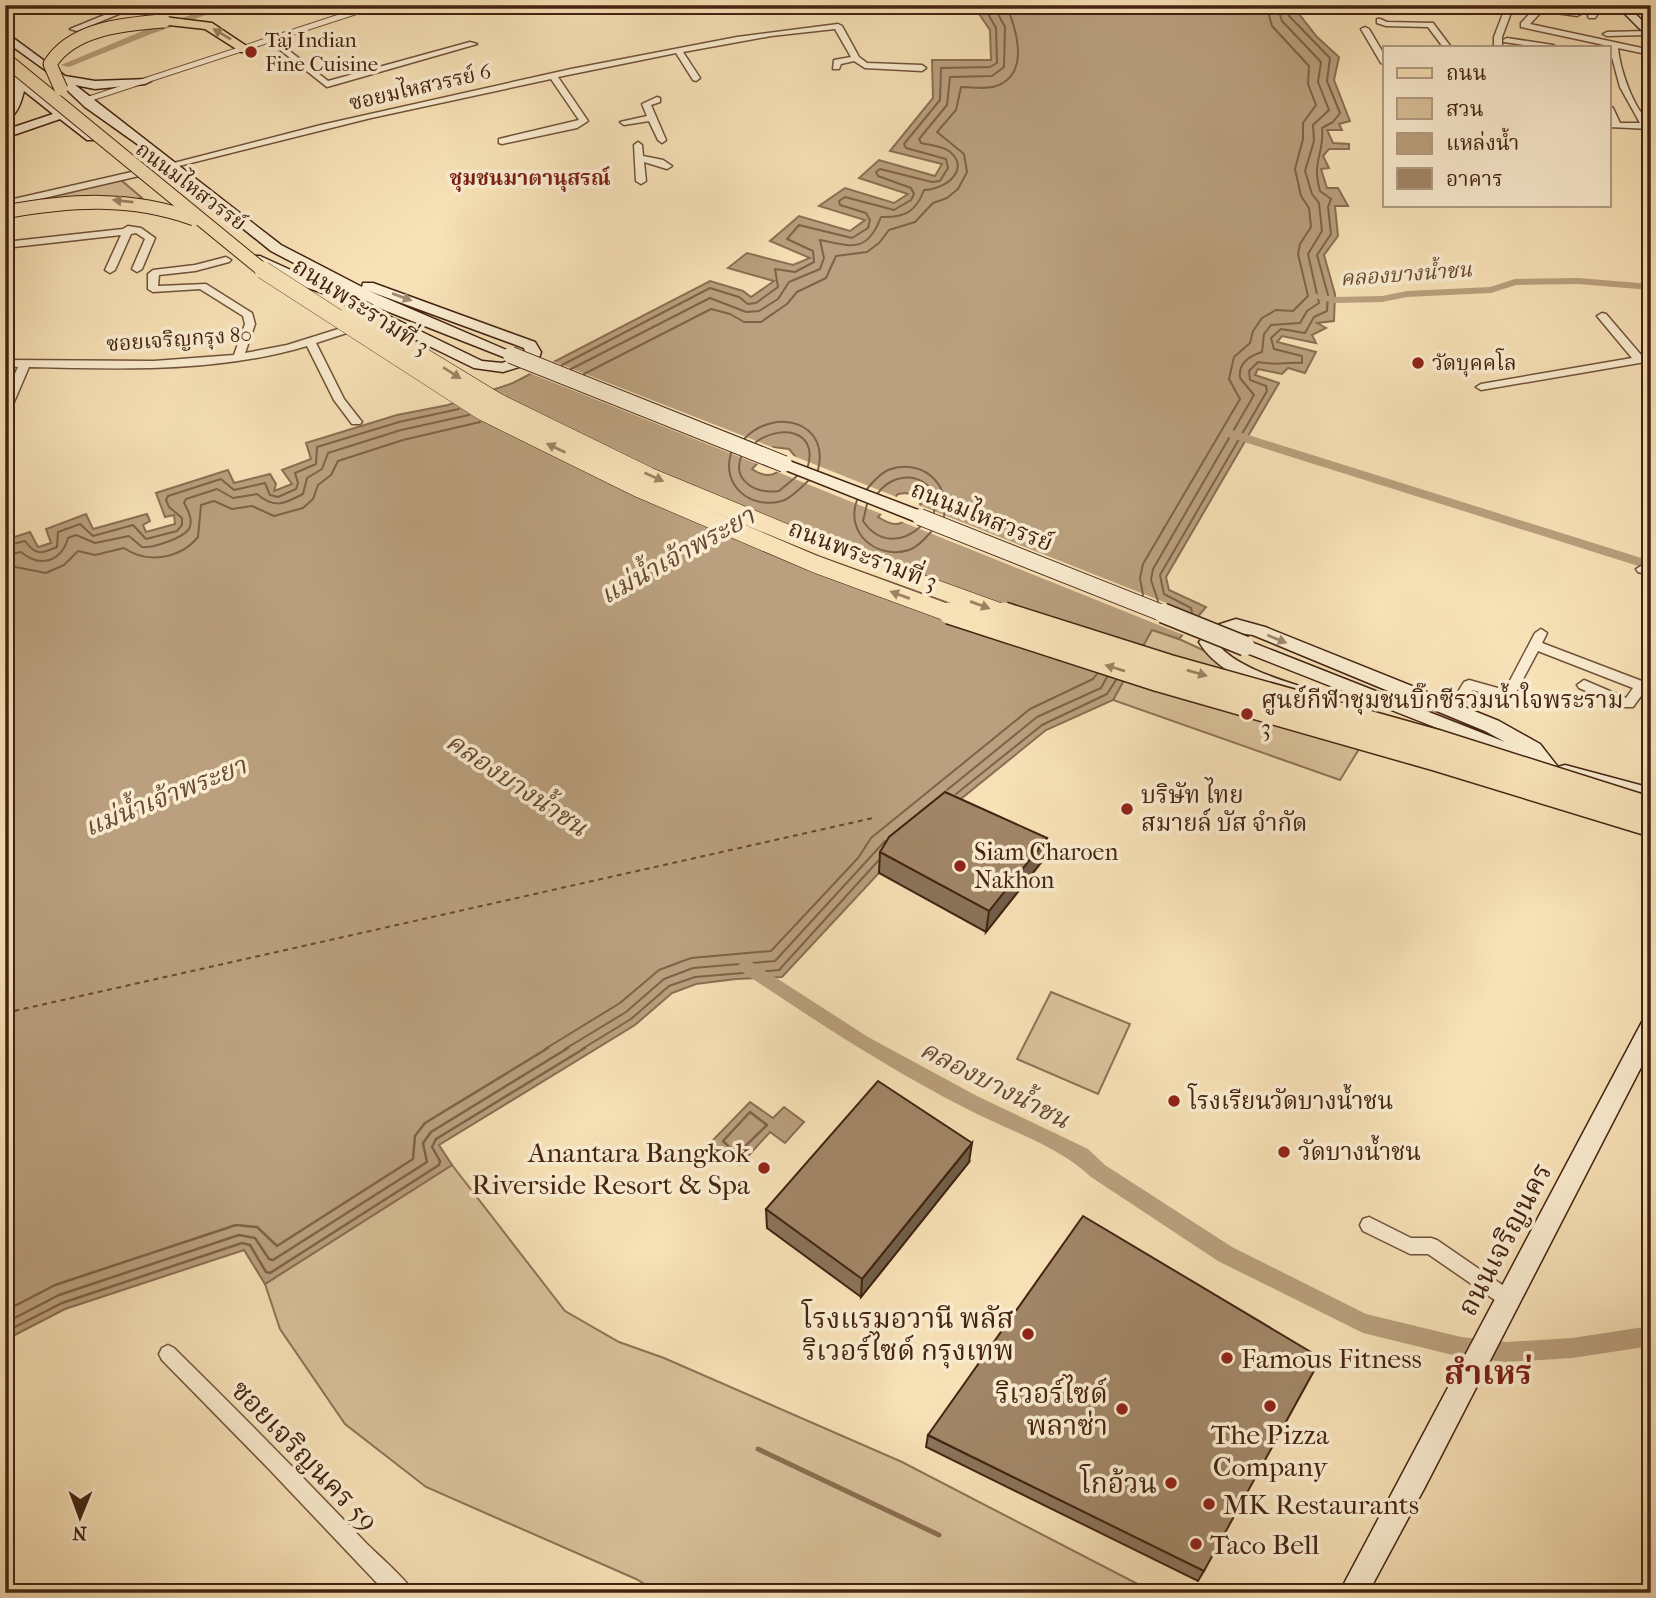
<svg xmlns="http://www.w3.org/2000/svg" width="1656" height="1598" font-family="'IM FELL French Canon','Noto Serif Thai',serif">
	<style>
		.green { fill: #d9c19a; stroke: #8e7256; stroke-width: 2 }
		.water { fill: #baa07e; stroke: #8b6e52; stroke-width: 2; fill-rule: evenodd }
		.pier { fill: #f7e1b6 }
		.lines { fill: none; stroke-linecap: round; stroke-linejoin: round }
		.shore-far1 { stroke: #7f6248; stroke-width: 2 }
		.shore { stroke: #7f6248; stroke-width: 2.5 }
		.stream { stroke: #8b6e52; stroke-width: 5 }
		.canal { fill: #baa07e; fill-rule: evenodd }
		.ferry { stroke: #674832; stroke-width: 2; stroke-dasharray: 5 4.5; stroke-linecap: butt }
		.minor-casing { stroke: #71523a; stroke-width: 3 }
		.tertiary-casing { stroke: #71523a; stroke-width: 2 }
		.secondary-casing { stroke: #442311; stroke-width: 3 }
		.primary-casing { stroke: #442311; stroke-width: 3 }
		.minor { fill: #faecd0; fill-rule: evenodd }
		.tertiary { fill: #faecd0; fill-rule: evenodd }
		.secondary { fill: #faecd0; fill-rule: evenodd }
		.primary { fill: #f7e1b6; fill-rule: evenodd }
		.secondary-bridge-far1-casing { stroke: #442311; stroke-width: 18; stroke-linecap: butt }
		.secondary-bridge-casing { stroke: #442311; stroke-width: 22; stroke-linecap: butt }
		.primary-bridge-far2-casing { stroke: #442311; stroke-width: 15; stroke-linecap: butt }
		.primary-bridge-far1-casing { stroke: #442311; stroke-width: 18; stroke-linecap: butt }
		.primary-bridge-casing { stroke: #442311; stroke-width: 24; stroke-linecap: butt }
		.secondary-bridge-far1 { stroke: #faecd0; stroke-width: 16 }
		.secondary-bridge { stroke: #faecd0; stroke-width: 19 }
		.primary-bridge-far2 { stroke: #f7e1b6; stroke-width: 13 }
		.primary-bridge-far1 { stroke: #f7e1b6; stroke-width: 17 }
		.primary-bridge { stroke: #f7e1b6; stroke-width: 21 }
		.wall { fill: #8a7359; stroke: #442311; stroke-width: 2 }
		.shaded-wall { fill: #715e48; stroke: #442311; stroke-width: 2 }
		.building { fill: #a18667; stroke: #442311; stroke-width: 2 }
		.oneway { fill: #9e8264 }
		.oneway2 { fill: #9f8870 }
		.poi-dot { fill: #8f2418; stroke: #faecd0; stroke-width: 2.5 }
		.labels { text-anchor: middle; stroke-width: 7; stroke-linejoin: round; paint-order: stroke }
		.far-poi-label { font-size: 21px; fill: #442311; stroke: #faecd0; text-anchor: start }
		.far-street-label { font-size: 21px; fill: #442311; stroke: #faecd0 }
		.far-neighbourhood-label { font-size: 21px; font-weight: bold; fill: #7a1f14; stroke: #faecd0 }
		.far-water-label { font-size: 21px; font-style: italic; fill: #674832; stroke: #faecd0 }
		.street-label { font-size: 24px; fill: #442311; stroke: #faecd0 }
		.poi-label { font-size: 24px; fill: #442311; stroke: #faecd0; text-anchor: start }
		.water-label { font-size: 26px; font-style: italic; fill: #674832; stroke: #faecd0 }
		.near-poi-label { font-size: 28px; fill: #442311; stroke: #faecd0; text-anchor: end }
		.near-street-label { font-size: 28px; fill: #442311; stroke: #faecd0 }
		.near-quarter-label { font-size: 33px; font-weight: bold; fill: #7a1f14; stroke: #faecd0 }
	</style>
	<rect width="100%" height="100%" fill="#f7e1b6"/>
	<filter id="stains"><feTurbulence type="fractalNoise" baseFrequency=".00286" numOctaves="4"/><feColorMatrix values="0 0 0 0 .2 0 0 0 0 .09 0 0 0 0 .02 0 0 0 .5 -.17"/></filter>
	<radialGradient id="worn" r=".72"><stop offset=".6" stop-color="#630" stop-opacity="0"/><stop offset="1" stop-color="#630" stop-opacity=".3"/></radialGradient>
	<g class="green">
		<path d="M 121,180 L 142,198 L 119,203 L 5,205 Z"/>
		<path d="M 1152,629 L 1179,639 L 1372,728 L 1340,780 L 1113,700 Z"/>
		<path d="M 1051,992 L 1130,1024 L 1098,1094 L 1017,1059 Z"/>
		<path d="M 452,1165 L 565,1311 L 619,1342 L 664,1358 L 902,1462 L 1155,1593 L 660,1593 L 636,1579 L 426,1487 L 345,1424 L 280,1329 L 265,1284 Z"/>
	</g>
	<g class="water">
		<path d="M 973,5 L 1292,5 L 1317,37 L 1339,57 L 1334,80 L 1350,121 L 1339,124 L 1342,130 L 1327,130 L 1333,143 L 1349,144 L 1349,149 L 1329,149 L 1323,156 L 1329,168 L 1321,169 L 1327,188 L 1338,188 L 1348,206 L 1335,206 L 1338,236 L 1324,255 L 1335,294 L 1334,321 L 1317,323 L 1326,328 L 1312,335 L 1316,343 L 1282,336 L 1277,342 L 1316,352 L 1305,373 L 1288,368 L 1282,374 L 1258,369 L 1255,375 L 1279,383 L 1166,577 L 1169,590 L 1206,607 L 1179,639 L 1152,630 L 1113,700 L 1046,730 L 888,858 L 879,873 L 782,977 L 736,979 L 696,984 L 672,993 L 635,1025 L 439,1145 L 452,1165 L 265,1284 L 244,1250 L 65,1309 L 5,1340 L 5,540 L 30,532 L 38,547 L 51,543 L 46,529 L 86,514 L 93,529 L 147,514 L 150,521 L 143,525 L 146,532 L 175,524 L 174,515 L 165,517 L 156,493 L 228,470 L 234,483 L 270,474 L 276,484 L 274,491 L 292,484 L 282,470 L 311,459 L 306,443 L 397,415 L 448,405 L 513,383 L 710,281 L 743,291 L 751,297 L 774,281 L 728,268 L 747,253 L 793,265 L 810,258 L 770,241 L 799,216 L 850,231 L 865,220 L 819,206 L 845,188 L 894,203 L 908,194 L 859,178 L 879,160 L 935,176 L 942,164 L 890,151 L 933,98 L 932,60 L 991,60 L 990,30 ZM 773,447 L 789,449 L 795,456 C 781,470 772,483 752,469 ZM 906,493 L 914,496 L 921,504 C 905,521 901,532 878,517 L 898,494 Z"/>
		<path d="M 750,1102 L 773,1118 L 784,1107 L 804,1122 L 785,1143 L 770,1132 L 740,1165 L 710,1143 Z"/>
	</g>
	<g class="pier">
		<path d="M 550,360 L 779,450 L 775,451 L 760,465 L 529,373 Z"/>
		<path d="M 791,455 L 899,498 L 884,515 L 775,471 Z"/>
		<path d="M 916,504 L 1202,617 L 1186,636 L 900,521 Z"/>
	</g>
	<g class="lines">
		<g class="shore-far1">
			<path d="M 562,365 L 710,288 L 739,297 L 748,304 L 756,303 L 778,287 L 775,269 L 795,272 L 814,262 L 813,251 L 787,239 L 799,225 L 852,238 L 868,228 L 870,220 L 866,213 L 840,205 L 839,201 L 845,197 L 894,210 L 911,200 L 914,194 L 911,188 L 878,176 L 876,172 L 880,169 L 932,182 L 940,181 L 948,168 L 946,159 L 906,148 L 904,144 L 940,100 L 941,68 L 990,67 L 997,63 L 996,28 L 983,5"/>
			<path d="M 571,369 L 710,298 L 746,312 L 759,311 L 778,299 L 789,282 L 820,269 L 824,258 L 820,240 C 851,246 867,254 881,217 C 904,218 916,212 924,190 C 945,190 972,169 949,151 C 942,146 929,145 921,143 L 919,139 L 947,105 L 950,77 L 992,76 L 1004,67 L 1005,27 L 993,5"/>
			<path d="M 584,374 L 711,309 L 730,314 L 744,322 L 761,322 L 787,304 L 797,292 L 826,278 L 836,256 L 867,252 L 879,243 L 889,230 L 915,222 L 933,203 L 947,198 L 958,189 L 967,172 L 964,154 L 937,132 L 956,110 L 961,87 C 973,87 988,90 999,85 C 1030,71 1016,28 1006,5"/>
			<path d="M 745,438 C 776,407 830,422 818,470"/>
			<path d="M 756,442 C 779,425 818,429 808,466"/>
			<path d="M 731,453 C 721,485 750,510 782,501 C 792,498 800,488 808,481"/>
			<path d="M 741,457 C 732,482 757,494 779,491 L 797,476"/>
			<path d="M 867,489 C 873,482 879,474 888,470 C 920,458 951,482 944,516"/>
			<path d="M 878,493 C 899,465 941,477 934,512"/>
			<path d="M 857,500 C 845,533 876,560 909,550 C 918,547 925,539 931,532"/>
			<path d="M 867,504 L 863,521 C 878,543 901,544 920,527"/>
			<path d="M 5,546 L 25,541 C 36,556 41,554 57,547 L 58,532 L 80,524 L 93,536 L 133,525 L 146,539 L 177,531 L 182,525 L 182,518 L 169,507 L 166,500 L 168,496 L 221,479 L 234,490 L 265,483 L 270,495 L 278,497 L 296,489 L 298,483 L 295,473 L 316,464 L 317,447 L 399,422 L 459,409"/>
			<path d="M 5,555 L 21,552 C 40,568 61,562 68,538 L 76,535 L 95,543 L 129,536 L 142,547 C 150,548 157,545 164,543 C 188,535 199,528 184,503 L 186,499 L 217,489 L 233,498 L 257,494 C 274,509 284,504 303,494 L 307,478 L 322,469 L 328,453 L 401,430 L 469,415"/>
			<path d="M 5,565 L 46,573 L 64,565 L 78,551 L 95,555 L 124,548 C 147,564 180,559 198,537 L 201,505 L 214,501 L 232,509 L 252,506 L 274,516 L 303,508 L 313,499 L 318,485 L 331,475 L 338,461 L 403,440 L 480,422"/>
			<path d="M 1143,595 L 1140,578 L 1143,564 L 1240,399 L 1229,379 L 1234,357 L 1250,343 L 1253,331 L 1262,318 L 1276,310 L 1293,311 L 1308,296 L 1298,254 L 1300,244 L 1311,227 L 1309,208 L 1301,196 L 1295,169 L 1303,139 L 1303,123 L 1316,105 L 1308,84 L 1309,66 L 1272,26 L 1266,5"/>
			<path d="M 1158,601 L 1151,580 L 1153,569 L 1254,395 L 1240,378 C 1238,363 1249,356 1262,352 L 1264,334 L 1271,325 L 1300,323 L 1307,311 L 1319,303 L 1308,254 L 1322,231 L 1319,203 L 1312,194 L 1305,171 L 1314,141 L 1313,125 L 1329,110 L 1318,82 L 1321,62 L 1282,21 L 1277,5"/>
			<path d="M 1192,612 L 1191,608 L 1164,594 L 1160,575 L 1267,391 L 1266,386 L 1250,380 L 1249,371 L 1258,362 C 1277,366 1284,362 1302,363 L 1302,356 L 1274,349 L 1271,338 L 1281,329 L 1305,333 L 1314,317 L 1327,311 L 1328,295 L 1317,255 L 1331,234 L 1328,207 L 1331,199 L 1320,191 C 1311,162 1325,152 1322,128 L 1333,122 L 1340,113 L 1327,81 L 1330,58 L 1289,16 L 1286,5"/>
			<path d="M 947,790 L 1037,717 L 1101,688 L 1107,677"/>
			<path d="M 956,794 L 1042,725 L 1107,694 L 1116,680"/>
			<path d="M 545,1049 L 620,1003 L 659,970 L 691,958 L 771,951 L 858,858 L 871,838 L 1030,709 L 1093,679 L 1097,674"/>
			<path d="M 565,1049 L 626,1012 L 664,979 L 693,968 L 775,961 L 885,841"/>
			<path d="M 582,1049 L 631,1019 L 669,986 L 695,977 L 779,970 L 878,861"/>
		</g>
		<g class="shore">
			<path d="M 750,1112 L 767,1125 L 737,1154 L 723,1141 Z"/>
			<path d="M 5,1311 L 55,1285 L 236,1225 L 257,1227 L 277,1246 L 413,1159 L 415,1136 L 425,1123 L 548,1048"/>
			<path d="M 5,1323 L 59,1295 L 239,1235 L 255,1238 L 269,1259 L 273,1260 L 427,1162 L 423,1143 L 431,1132 L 568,1048"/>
			<path d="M 5,1332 L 62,1303 L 242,1243 L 250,1245 L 266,1272 L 270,1273 L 439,1165 L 440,1161 L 432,1147 L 436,1139 L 585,1048"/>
		</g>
		<path class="stream" d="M 758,1449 L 939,1535"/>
		<g class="canal">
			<path d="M 221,5 L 235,5 L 151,34 L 69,67 L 61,65 L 145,30 Z"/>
			<path d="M 1578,278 L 1651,284 L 1651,290 L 1578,284 L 1516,285 L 1491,293 L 1407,297 L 1382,302 L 1335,303 L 1310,297 L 1316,294 L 1335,297 L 1382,296 L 1407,291 L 1490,287 L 1515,279 Z"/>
			<path d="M 1229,429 L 1651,561 L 1651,570 L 1225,436 L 1225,430 Z"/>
			<path d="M 747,959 L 868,1037 L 977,1096 L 1088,1149 L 1105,1165 L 1232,1247 L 1366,1314 L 1461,1337 L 1506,1342 L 1572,1338 L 1651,1326 L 1651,1346 L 1572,1358 L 1506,1362 L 1461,1357 L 1363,1333 L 1218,1261 L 1091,1177 C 1057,1145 1007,1130 965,1108 C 887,1068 814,1020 741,971 L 738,966 L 741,961 Z"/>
		</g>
		<path class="ferry" d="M 5,1013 L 873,818"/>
		<defs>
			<g id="minor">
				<path d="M 129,5 L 141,5 L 77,31 L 70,29 Z"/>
				<path d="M 1483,5 L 1498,5 L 1512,10 L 1502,37 L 1502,47 L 1494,47 L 1494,37 L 1504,11 Z"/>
				<path d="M 1596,5 L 1604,5 L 1595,18 L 1589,18 L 1588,16 Z"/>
				<path d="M 1606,5 L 1622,5 L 1628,8 L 1624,10 Z"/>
				<path d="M 1537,6 L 1581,14 L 1577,16 L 1542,11 L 1530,24 L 1651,50 L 1651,55 L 1618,48 C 1620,70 1634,111 1651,123 L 1651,129 L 1609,127 L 1609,123 L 1611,122 L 1609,117 L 1609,105 L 1613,108 L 1620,123 L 1640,123 L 1620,87 L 1609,46 L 1521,27 L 1521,23 Z"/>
				<path d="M 1380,19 L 1387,22 L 1433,23 L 1451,47 L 1443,47 L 1428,27 L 1386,26 L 1377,23 L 1377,19 Z"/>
				<path d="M 838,24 L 842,26 L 859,57 L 867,63 L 922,65 L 926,68 L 922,71 L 865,68 L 854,61 L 841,64 L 839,69 L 833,69 L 834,60 L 851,57 L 835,29 L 771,36 L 683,52 L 700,78 L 696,81 L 693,80 L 676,53 L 558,77 L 588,121 L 577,128 L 502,144 L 499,143 L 499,139 L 579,120 L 551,79 L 371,118 L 171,168 L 166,165 L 321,125 L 571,69 L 737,37 Z"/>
				<path d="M 1365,27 L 1369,29 L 1385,56 L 1385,65 L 1381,63 L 1361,29 Z"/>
				<path d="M 1649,31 L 1649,35 L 1646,35 L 1607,36 L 1603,34 L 1607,32 Z"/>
				<path d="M 273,38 L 328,81 L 470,42 L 477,44 L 327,87 L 270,42 L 270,38 Z"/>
				<path d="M 1507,38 L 1553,45 L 1557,47 L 1538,47 L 1504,42 L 1503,40 Z"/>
				<path d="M 657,97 L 660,98 L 660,102 L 651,105 L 666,140 L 662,143 L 658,140 L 649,121 L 624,125 L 620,122 L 647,116 L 642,104 Z"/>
				<path d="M 638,142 L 642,145 L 643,156 L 663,160 L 672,166 L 667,169 L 644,162 L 646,181 L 641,184 L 636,181 L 634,145 Z"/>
				<path d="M 136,171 L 139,172 L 139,176 L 5,207 L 5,201 Z"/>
				<path d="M 128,226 L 141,228 L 155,238 L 142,269 L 137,272 L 132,269 L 145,239 L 136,233 L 131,234 L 115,270 L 110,273 L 105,270 L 121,235 L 5,248 L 5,242 L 123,229 Z"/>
				<path d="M 226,257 L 231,260 L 229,262 L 195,271 L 159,275 L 158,286 L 206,284 L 252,313 L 255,324 L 245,353 L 287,345 L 354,324 L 362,324 L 362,328 L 316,343 L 344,399 L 362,422 L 360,424 L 352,424 L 334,400 L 307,346 C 217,373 121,369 29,367 L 11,409 L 5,412 L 5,396 L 18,367 L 5,366 L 5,360 L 154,361 L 234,355 L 245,324 L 243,316 L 200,289 L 153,292 L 148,289 L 148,274 L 153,270 L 195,265 Z"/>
				<path d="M 1602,313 L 1606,314 L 1642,356 L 1651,355 L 1651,361 L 1481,390 L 1476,387 L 1481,384 L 1632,358 L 1597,316 Z"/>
				<path d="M 1651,560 L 1651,569 L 1642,573 L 1638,572 L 1636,569 Z"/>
				<path d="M 1541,629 L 1547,633 L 1542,643 L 1647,683 L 1651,685 L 1651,695 L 1644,692 L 1633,707 L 1623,707 L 1579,688 L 1577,685 L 1584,680 L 1626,698 L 1633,688 L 1538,651 L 1513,698 L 1508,700 L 1472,690 L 1460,711 L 1450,711 L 1448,708 L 1464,682 L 1469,680 L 1505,690 L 1535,633 Z"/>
				<path d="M 1369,1217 L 1411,1238 L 1431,1238 L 1437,1240 L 1514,1293 L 1517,1299 L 1514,1305 L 1508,1308 L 1502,1305 L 1428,1254 L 1410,1254 L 1363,1231 L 1360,1225 L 1363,1219 Z"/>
				<path d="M 168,1345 L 174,1348 C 239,1412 303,1477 366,1543 C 377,1554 409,1582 414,1593 L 388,1593 L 376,1582 L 267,1467 L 162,1360 L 159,1354 L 162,1348 Z"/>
			</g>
			<path id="tertiary" d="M 368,5 L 384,5 L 87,102 L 78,100 Z"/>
			<g id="secondary">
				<path d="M 1616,5 L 1627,5 L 1651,30 L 1651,40 Z"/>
				<path d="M 1637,5 L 1648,5 L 1651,18 Z"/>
				<path d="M 5,32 L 65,76 L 95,81 L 149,79 L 151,81 L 145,84 L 95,89 L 75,85 L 281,245 L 362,287 L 363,283 L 373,283 L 535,342 L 541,352 L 538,361 L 503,372 L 474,368 L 339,302 L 338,298 L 305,287 L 250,262 L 250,256 L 260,256 L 315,281 L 355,295 L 271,251 L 140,146 L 85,107 L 48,72 L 5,41 ZM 369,291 L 524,348 L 526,355 L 502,363 L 482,361 L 362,303 L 363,299 L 384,310 L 506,358 L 516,358 L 518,355 Z"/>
				<path d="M 5,68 L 64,110 L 74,109 L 76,112 L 71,116 L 95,134 L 95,140 L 87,140 L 60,119 L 5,138 L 5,130 L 53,114 L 24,91 C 21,103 17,116 5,121 L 5,109 L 14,83 L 5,77 Z"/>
				<path d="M 784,459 L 926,513 L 928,517 L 926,521 L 914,521 L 778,467 L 776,464 Z"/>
				<path d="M 1236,619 L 1265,627 L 1499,721 L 1540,744 L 1558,767 L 1565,765 L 1651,788 L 1651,802 L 1558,777 L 1556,772 L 1542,772 L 1539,768 L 1239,650 L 1236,646 L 1239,642 L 1251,642 L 1505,742 L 1485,731 L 1253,635 L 1231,632 L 1217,643 C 1236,669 1289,682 1318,692 L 1321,697 L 1318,702 L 1312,703 C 1274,692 1220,678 1199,642 L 1214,626 Z"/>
				<path d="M 1651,1017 L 1651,1048 L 1425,1487 L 1368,1593 L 1339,1593 L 1643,1020 Z"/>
			</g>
			<path id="primary" d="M 164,17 L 212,23 L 251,49 L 249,52 L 241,52 L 205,29 L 160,24 L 158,21 Z"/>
		</defs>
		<use href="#minor" class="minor-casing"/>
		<use href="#tertiary" class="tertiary-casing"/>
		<use href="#secondary" class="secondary-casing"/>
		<use href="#primary" class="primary-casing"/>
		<use href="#minor" class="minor"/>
		<use href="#tertiary" class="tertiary"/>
		<use href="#secondary" class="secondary"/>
		<use href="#primary" class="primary"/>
		<defs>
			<g id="secondary-bridge-far1">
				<path d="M 511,355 L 784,464"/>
				<path d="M 920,517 L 1167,615"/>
			</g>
			<path id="secondary-bridge" d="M 1163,613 L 1245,646"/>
			<g id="primary-bridge-far2">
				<path d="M 5,59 L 265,272"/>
				<path d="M 61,89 L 50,64 C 72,28 125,24 164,21"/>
				<path d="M 5,212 C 71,200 130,196 194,219"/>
			</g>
			<g id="primary-bridge-far1">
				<path d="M 263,270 L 483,412 L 637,488 L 815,564 L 954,615"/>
				<path d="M 350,312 L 498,402 L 649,476 L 821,547 L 1009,615"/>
			</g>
			<g id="primary-bridge">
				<path d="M 949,613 L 1159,681 L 1435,760 L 1651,826"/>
				<path d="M 1004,613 L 1168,665 L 1436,740 L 1651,808"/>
			</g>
		</defs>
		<use href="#secondary-bridge-far1" class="secondary-bridge-far1-casing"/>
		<use href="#secondary-bridge" class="secondary-bridge-casing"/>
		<use href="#primary-bridge-far2" class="primary-bridge-far2-casing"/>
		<use href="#primary-bridge-far1" class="primary-bridge-far1-casing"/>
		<use href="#primary-bridge" class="primary-bridge-casing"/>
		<use href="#secondary-bridge-far1" class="secondary-bridge-far1"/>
		<use href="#secondary-bridge" class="secondary-bridge"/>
		<use href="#primary-bridge-far2" class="primary-bridge-far2"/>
		<use href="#primary-bridge-far1" class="primary-bridge-far1"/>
		<use href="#primary-bridge" class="primary-bridge"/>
	</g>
	<g class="wall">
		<path d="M 1047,838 L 1043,860 L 986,932 L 879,873 L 880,852 Z"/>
		<path d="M 1651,1142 L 1651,1155 L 1646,1154 Z"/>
		<path d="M 969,1162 L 861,1297 L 767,1228 L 766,1209 Z"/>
		<path d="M 928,1435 L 1204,1571 L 1198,1581 L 926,1447 Z"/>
	</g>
	<g class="shaded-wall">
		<path d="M 1047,838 L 1043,860 L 986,932 L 989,911 Z"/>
		<path d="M 972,1143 L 969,1162 L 861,1297 L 862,1279 Z"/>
	</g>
	<g class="building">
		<path d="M 945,792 L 1047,838 L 989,911 L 880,852 L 889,837 Z"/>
		<path d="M 878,1081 L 972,1143 L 862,1279 L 766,1209 Z"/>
		<path d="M 1083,1216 L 1321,1358 L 1204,1571 L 928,1435 Z"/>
	</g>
	<defs><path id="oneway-solid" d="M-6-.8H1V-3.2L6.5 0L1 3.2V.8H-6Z" transform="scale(1.75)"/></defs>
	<g class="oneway">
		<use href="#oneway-solid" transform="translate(222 34) rotate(-149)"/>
		<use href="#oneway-solid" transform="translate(123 201) rotate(-174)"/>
		<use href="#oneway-solid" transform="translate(452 373) rotate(32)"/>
		<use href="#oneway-solid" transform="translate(556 448) rotate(-154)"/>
		<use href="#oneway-solid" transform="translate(654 477) rotate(24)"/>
		<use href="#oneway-solid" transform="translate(900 595) rotate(-160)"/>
		<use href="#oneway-solid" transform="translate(980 605) rotate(20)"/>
		<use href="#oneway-solid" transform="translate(1115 668) rotate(-163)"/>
		<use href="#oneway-solid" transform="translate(1197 673) rotate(16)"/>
	</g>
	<g class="oneway2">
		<use href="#oneway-solid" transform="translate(402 297) rotate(20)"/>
		<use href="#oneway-solid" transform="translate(1277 639) rotate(22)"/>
	</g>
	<g class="poi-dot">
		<circle cx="251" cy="52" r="7"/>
		<circle cx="1418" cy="363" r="7"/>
		<circle cx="1247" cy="714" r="7"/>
		<circle cx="1127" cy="809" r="7"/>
		<circle cx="960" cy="866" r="7"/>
		<circle cx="1174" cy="1101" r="7"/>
		<circle cx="1284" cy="1152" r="7"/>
		<circle cx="764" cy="1168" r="7"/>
		<circle cx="1028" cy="1334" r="7"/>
		<circle cx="1227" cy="1358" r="7"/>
		<circle cx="1270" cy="1406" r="7"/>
		<circle cx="1122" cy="1409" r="7"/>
		<circle cx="1171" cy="1483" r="7"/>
		<circle cx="1209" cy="1504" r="7"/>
		<circle cx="1196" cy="1544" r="7"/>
	</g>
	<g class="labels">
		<g class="far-poi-label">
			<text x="265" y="47">Taj Indian<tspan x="265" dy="24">Fine Cuisine</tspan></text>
			<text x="1432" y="370">วัดบุคคโล</text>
		</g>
		<g class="far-street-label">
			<text transform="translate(420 87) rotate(-13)" y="7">ซอยมไหสวรรย์ 6</text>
			<text transform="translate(191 186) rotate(37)" y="7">ถนนมไหสวรรย์</text>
			<text transform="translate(179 339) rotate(-4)" y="7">ซอยเจริญกรุง 80</text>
		</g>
		<g class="far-neighbourhood-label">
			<text x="530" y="185">ชุมชนมาตานุสรณ์</text>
		</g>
		<g class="far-water-label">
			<text transform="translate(1406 274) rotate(-4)" y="7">คลองบางน้ำชน</text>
		</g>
		<g class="street-label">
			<text transform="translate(361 306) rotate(33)" y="8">ถนนพระรามที่ 3</text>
			<text transform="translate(982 516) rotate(22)" y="8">ถนนมไหสวรรย์</text>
			<text transform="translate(863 555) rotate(21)" y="8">ถนนพระรามที่ 3</text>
		</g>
		<g class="poi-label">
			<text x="1261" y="708">ศูนย์กีฬาชุมชนบิ๊กซีรวมน้ำใจพระราม<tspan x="1261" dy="28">3</tspan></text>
			<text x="1141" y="803">บริษัท ไทย<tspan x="1141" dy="28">สมายล์ บัส จำกัด</tspan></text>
			<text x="974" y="860">Siam Charoen<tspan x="974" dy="28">Nakhon</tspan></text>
			<text x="1188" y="1109">โรงเรียนวัดบางน้ำชน</text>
			<text x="1298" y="1160">วัดบางน้ำชน</text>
		</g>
		<g class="water-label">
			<text transform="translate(677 555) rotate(-29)" y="9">แม่น้ำเจ้าพระยา</text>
			<text transform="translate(517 784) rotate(34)" y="9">คลองบางน้ำชน</text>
			<text transform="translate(165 796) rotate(-22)" y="9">แม่น้ำเจ้าพระยา</text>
			<text transform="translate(995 1084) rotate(27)" y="9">คลองบางน้ำชน</text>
		</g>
		<g class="near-poi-label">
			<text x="750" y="1162">Anantara Bangkok<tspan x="750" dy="32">Riverside Resort &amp; Spa</tspan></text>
			<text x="1014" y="1328">โรงแรมอวานี พลัส<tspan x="1014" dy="32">ริเวอร์ไซด์ กรุงเทพ</tspan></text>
			<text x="1241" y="1368" text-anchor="start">Famous Fitness</text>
			<text x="1108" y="1403">ริเวอร์ไซด์<tspan x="1108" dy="32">พลาซ่า</tspan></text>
			<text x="1270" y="1444" text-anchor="middle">The Pizza<tspan x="1270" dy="32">Company</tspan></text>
			<text x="1157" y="1493">โกอ้วน</text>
			<text x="1223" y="1514" text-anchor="start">MK Restaurants</text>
			<text x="1210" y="1554" text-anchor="start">Taco Bell</text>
		</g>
		<g class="near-street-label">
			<text transform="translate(1504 1239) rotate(-62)" y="10">ถนนเจริญนคร</text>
			<text transform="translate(305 1455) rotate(46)" y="10">ซอยเจริญนคร 59</text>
		</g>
		<g class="near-quarter-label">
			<text x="1488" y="1384">สำเหร่</text>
		</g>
	</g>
	<rect width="1656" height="1598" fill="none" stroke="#f7e1b6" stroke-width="28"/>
	<rect x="7" y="7" width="1642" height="1584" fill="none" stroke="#442311" stroke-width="3.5"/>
	<rect x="14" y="14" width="1628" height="1570" fill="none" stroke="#442311" stroke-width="2"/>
	<rect x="1383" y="46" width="228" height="161" fill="#faecd0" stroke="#b19c84" stroke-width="2"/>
	<rect x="1397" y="68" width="35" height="10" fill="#f7e1b6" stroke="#b19c84" stroke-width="2"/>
	<text x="1446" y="80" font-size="21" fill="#442311">ถนน</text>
	<rect x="1397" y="98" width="35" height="21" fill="#d9c19a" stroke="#b19c84" stroke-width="2"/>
	<text x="1446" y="116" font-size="21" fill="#442311">สวน</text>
	<rect x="1397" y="133" width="35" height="21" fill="#baa07e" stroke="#b19c84" stroke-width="2"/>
	<text x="1446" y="150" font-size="21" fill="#442311">แหล่งน้ำ</text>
	<rect x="1397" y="168" width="35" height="21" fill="#a18667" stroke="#b19c84" stroke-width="2"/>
	<text x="1446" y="186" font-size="21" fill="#442311">อาคาร</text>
	<g transform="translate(80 1517) rotate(181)" stroke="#faecd0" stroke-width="5" paint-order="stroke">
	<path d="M0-5L12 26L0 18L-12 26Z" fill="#442311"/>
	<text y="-10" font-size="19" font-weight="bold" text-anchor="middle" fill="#442311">N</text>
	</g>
	<rect width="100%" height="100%" filter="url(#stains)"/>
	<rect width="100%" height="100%" fill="url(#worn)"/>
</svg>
